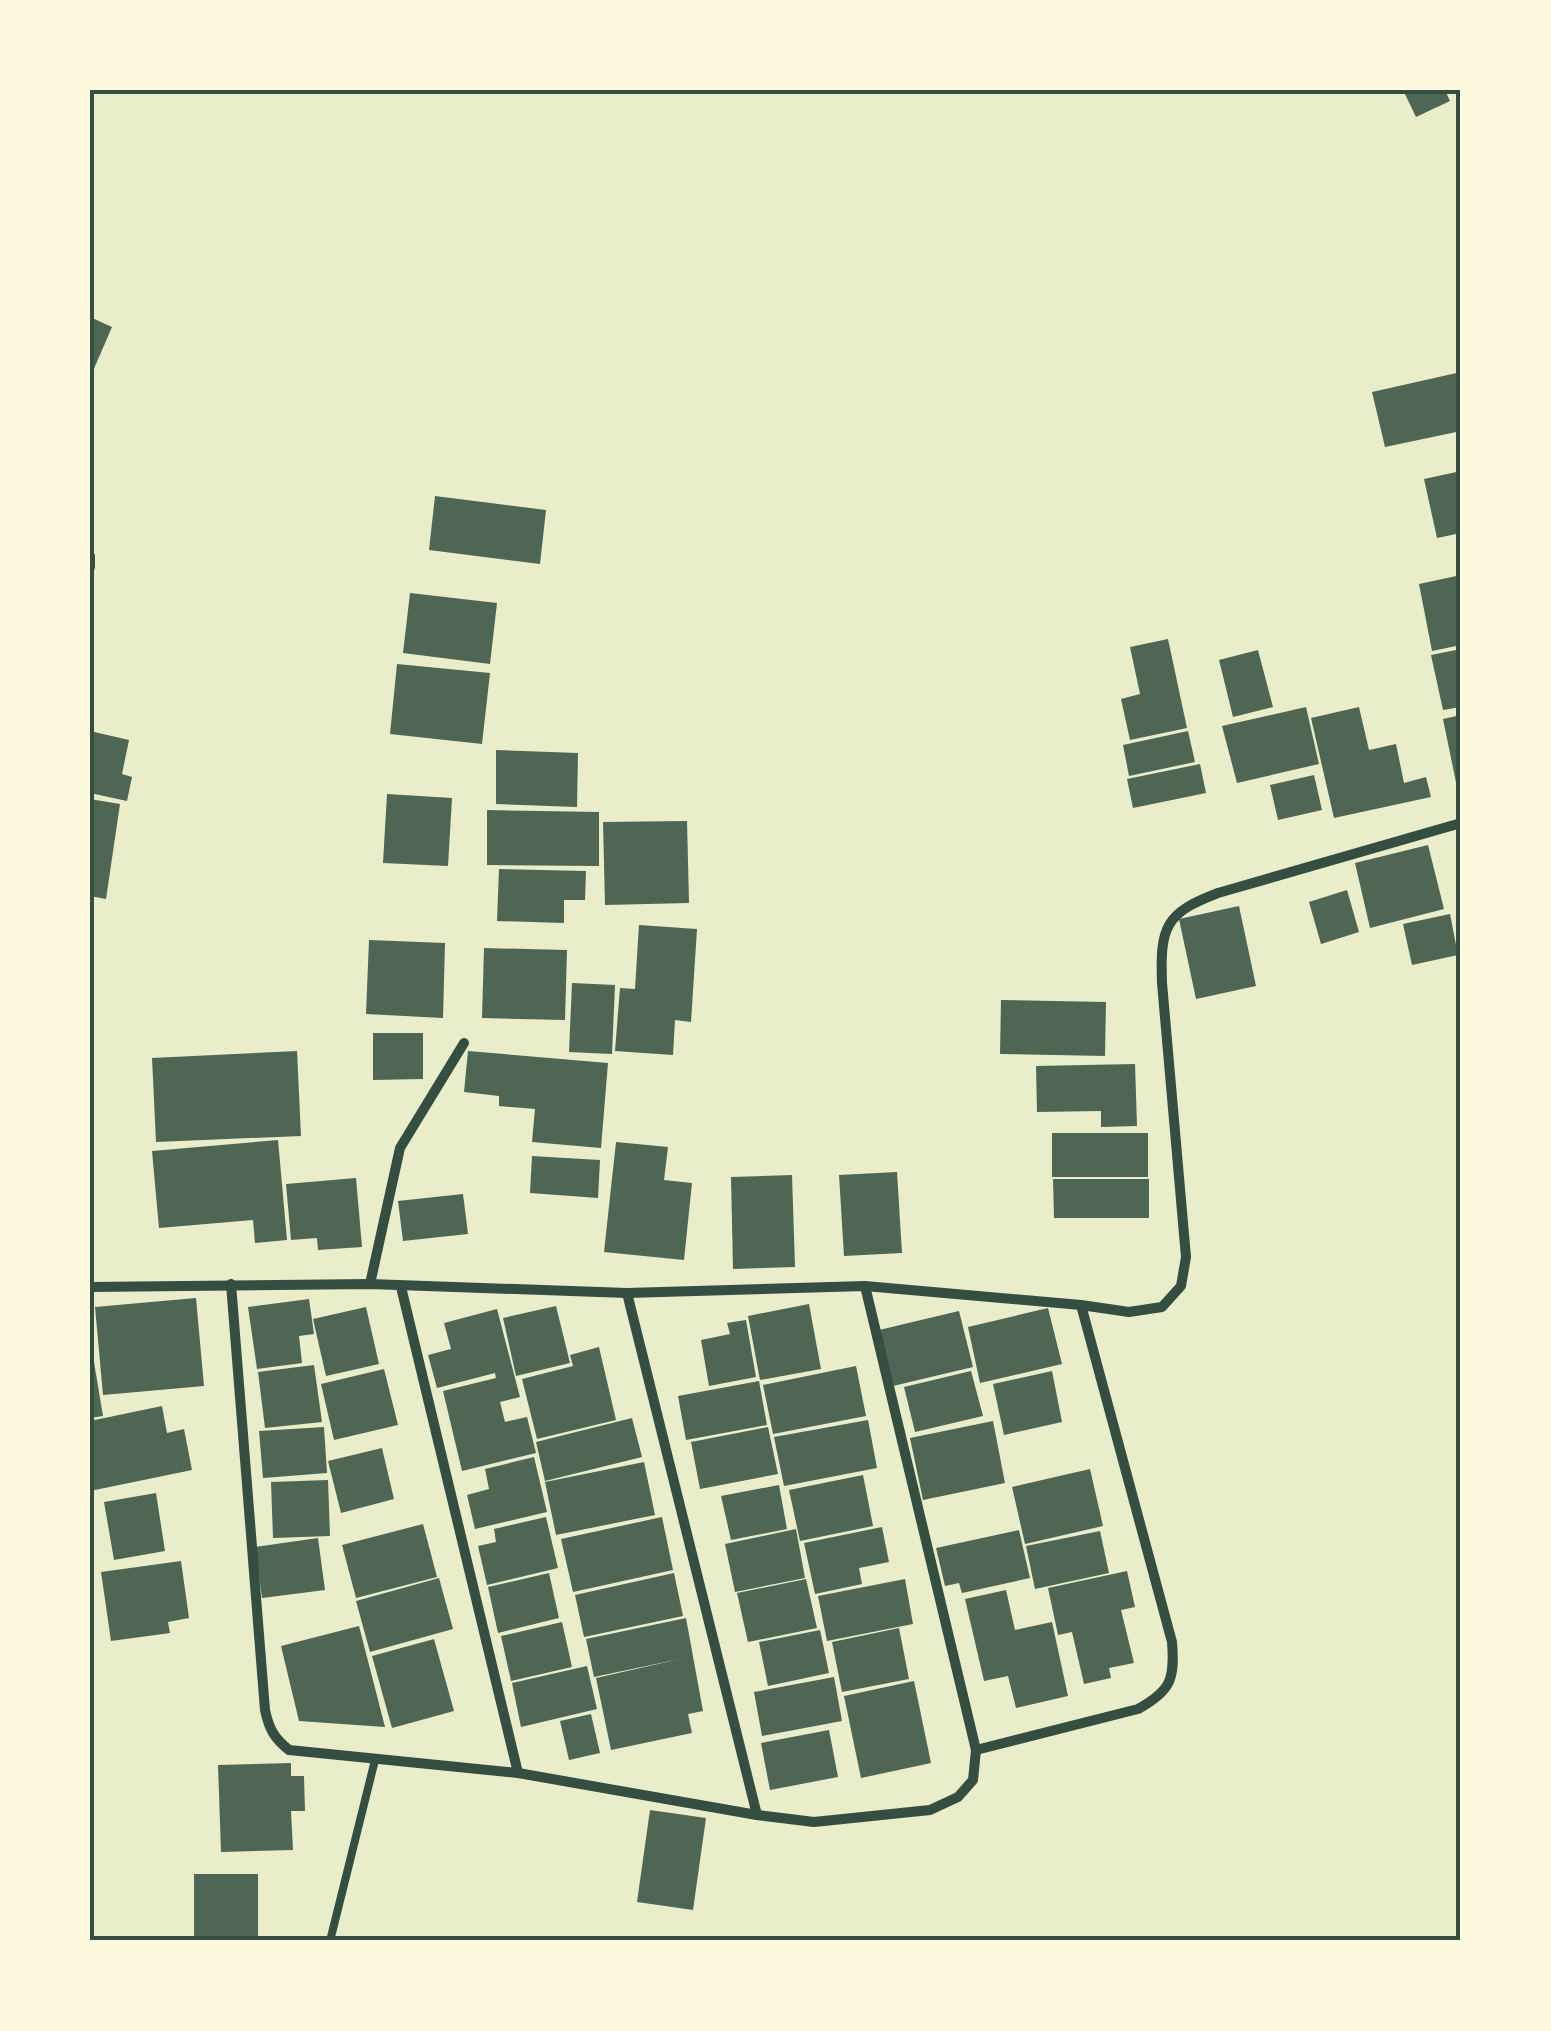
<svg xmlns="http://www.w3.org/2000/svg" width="1551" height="2031" font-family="Roboto,sans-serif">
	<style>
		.building { fill: #4f6655 }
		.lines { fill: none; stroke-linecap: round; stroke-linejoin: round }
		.service { stroke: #344e41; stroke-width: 8 }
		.minor { stroke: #344e41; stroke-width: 10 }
		.neatline { fill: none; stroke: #344e41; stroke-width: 4 }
	</style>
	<rect width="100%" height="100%" fill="#e9edc9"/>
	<g class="building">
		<path d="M 1403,90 L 1445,90 L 1450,101 L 1416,117 Z"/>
		<path d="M 90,317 L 112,327 L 90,378 Z"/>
		<path d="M 1461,372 L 1461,431 L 1385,447 L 1372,392 Z"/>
		<path d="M 1461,471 L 1461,533 L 1437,538 L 1424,479 Z"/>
		<path d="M 435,496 L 546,510 L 540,564 L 429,550 Z"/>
		<path d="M 1461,575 L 1461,645 L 1432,651 L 1419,584 Z"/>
		<path d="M 410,593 L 497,603 L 490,664 L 403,653 Z"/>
		<path d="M 1168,639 L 1187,728 L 1130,740 L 1121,699 L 1140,694 L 1130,647 Z"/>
		<path d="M 1461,649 L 1461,707 L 1443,710 L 1431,655 Z"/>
		<path d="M 1258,650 L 1273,707 L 1233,717 L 1219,660 Z"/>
		<path d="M 397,664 L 490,673 L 482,744 L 390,734 Z"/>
		<path d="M 1306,707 L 1319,764 L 1237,783 L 1222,726 Z"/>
		<path d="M 1359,707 L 1369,750 L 1396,744 L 1404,783 L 1426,777 L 1431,797 L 1334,818 L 1311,718 Z"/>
		<path d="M 1461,715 L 1461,797 L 1459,797 L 1443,719 Z"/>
		<path d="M 90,731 L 129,740 L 122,774 L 132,777 L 127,801 L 90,793 Z"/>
		<path d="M 1188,731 L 1195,762 L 1129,776 L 1123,745 Z"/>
		<path d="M 496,750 L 578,753 L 577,807 L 496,804 Z"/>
		<path d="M 1200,764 L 1206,793 L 1133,808 L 1127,779 Z"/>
		<path d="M 1314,775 L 1322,810 L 1278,820 L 1270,785 Z"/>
		<path d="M 387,794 L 452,798 L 448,866 L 383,863 Z"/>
		<path d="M 90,799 L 120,804 L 106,899 L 90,896 Z"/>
		<path d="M 487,810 L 599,812 L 599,866 L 487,865 Z"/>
		<path d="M 687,821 L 689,903 L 605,905 L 603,822 Z"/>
		<path d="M 1428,845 L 1444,909 L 1370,928 L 1355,863 Z"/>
		<path d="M 499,869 L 586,871 L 585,900 L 564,900 L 564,923 L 497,921 Z"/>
		<path d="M 1347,890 L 1359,932 L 1321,944 L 1309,902 Z"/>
		<path d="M 1239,906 L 1256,986 L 1196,999 L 1179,919 Z"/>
		<path d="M 1450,914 L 1458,955 L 1412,965 L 1403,924 Z"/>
		<path d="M 639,925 L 697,929 L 691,1022 L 675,1020 L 673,1055 L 615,1051 L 620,988 L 635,989 Z"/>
		<path d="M 369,940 L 445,943 L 443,1018 L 366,1014 Z"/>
		<path d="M 484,948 L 567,950 L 565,1020 L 482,1018 Z"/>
		<path d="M 572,983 L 615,985 L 612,1054 L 569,1052 Z"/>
		<path d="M 1001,1000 L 1106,1002 L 1105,1056 L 1000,1054 Z"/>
		<path d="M 373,1033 L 423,1033 L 423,1079 L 373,1080 Z"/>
		<path d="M 297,1051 L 301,1136 L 156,1142 L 152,1058 Z"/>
		<path d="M 468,1051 L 608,1063 L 601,1148 L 532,1142 L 535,1109 L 499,1106 L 499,1096 L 464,1092 Z"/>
		<path d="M 1135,1064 L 1137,1126 L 1101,1127 L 1101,1111 L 1037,1112 L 1036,1066 Z"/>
		<rect x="1052" y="1133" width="96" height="44"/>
		<path d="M 278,1140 L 287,1240 L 255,1243 L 253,1220 L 159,1228 L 152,1151 Z"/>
		<path d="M 616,1142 L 668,1147 L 664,1180 L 692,1183 L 684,1260 L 604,1252 Z"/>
		<path d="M 532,1156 L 600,1160 L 598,1198 L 530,1193 Z"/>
		<path d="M 897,1172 L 902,1253 L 844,1256 L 839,1175 Z"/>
		<path d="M 792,1175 L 795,1267 L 733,1269 L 731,1177 Z"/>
		<path d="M 356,1178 L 362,1247 L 318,1250 L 317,1238 L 291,1240 L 286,1184 Z"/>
		<path d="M 1053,1179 L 1149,1179 L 1149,1218 L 1054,1218 Z"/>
		<path d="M 463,1194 L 468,1234 L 403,1241 L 398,1201 Z"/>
		<path d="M 196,1298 L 204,1386 L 103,1395 L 95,1307 Z"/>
		<path d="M 309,1299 L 314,1334 L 299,1336 L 302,1363 L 257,1369 L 248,1307 Z"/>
		<path d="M 809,1304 L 821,1369 L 760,1380 L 748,1316 Z"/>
		<path d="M 556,1306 L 570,1363 L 516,1376 L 503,1318 Z"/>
		<path d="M 366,1307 L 379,1364 L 326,1376 L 313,1319 Z"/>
		<path d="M 1048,1308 L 1062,1364 L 980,1383 L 968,1327 Z"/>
		<path d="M 497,1309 L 520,1397 L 500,1402 L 505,1422 L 527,1417 L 536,1453 L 462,1471 L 443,1391 L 496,1378 L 495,1373 L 437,1388 L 428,1355 L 451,1349 L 444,1323 Z"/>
		<path d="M 959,1311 L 973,1367 L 893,1386 L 879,1330 Z"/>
		<path d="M 746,1320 L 756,1377 L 709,1386 L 701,1340 L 730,1334 L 727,1323 Z"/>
		<path d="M 90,1338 L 103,1416 L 90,1418 Z"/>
		<path d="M 599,1347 L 616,1420 L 537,1439 L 522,1379 L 573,1366 L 570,1355 Z"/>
		<path d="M 314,1365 L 322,1422 L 265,1428 L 258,1372 Z"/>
		<path d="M 856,1366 L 866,1416 L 773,1434 L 763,1385 Z"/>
		<path d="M 384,1369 L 398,1425 L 334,1440 L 321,1384 Z"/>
		<path d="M 971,1371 L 983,1416 L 915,1432 L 904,1387 Z"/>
		<path d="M 1052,1371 L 1062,1422 L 1004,1435 L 993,1384 Z"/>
		<path d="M 759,1381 L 767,1425 L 686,1440 L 678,1396 Z"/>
		<path d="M 162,1406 L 167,1433 L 184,1429 L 192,1470 L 90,1491 L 90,1421 Z"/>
		<path d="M 632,1418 L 642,1457 L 545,1481 L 536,1442 Z"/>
		<path d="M 868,1420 L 877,1468 L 784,1486 L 774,1437 Z"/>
		<path d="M 993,1421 L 1005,1483 L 923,1500 L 910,1438 Z"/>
		<path d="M 324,1427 L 327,1473 L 263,1478 L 259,1431 Z"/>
		<path d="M 768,1427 L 778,1474 L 700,1489 L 691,1442 Z"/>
		<path d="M 382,1448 L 394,1499 L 341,1513 L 328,1461 Z"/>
		<path d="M 534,1457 L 547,1512 L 475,1529 L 467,1495 L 489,1489 L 485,1469 Z"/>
		<path d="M 644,1462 L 655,1515 L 556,1535 L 545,1482 Z"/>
		<path d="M 1090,1469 L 1103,1526 L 1025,1544 L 1012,1487 Z"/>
		<path d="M 863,1475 L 873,1526 L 800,1541 L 789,1490 Z"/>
		<path d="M 328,1480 L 330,1536 L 273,1538 L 271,1482 Z"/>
		<path d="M 779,1485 L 787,1529 L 731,1540 L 721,1496 Z"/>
		<path d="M 156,1493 L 165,1551 L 114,1560 L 104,1502 Z"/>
		<path d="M 546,1517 L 558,1568 L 487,1585 L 478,1546 L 496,1542 L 494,1529 Z"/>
		<path d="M 662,1517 L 673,1570 L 573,1592 L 561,1539 Z"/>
		<path d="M 423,1524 L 437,1577 L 356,1598 L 342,1545 Z"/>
		<path d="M 882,1527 L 889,1562 L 859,1568 L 862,1584 L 815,1594 L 804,1543 Z"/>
		<path d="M 796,1529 L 805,1578 L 735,1592 L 725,1544 Z"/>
		<path d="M 1019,1530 L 1030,1578 L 962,1593 L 959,1583 L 945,1586 L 936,1548 Z"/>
		<path d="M 1100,1531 L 1109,1573 L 1035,1589 L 1026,1546 Z"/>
		<path d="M 318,1538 L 325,1590 L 262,1598 L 255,1547 Z"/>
		<path d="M 181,1561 L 189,1618 L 168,1622 L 170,1633 L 111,1641 L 101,1572 Z"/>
		<path d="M 1127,1571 L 1135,1607 L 1121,1610 L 1134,1663 L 1109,1668 L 1111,1678 L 1084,1684 L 1072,1632 L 1058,1635 L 1048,1588 Z"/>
		<path d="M 549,1573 L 559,1618 L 498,1633 L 488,1587 Z"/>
		<path d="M 674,1573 L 683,1616 L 584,1637 L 575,1595 Z"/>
		<path d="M 439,1578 L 453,1629 L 370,1652 L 356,1601 Z"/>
		<path d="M 806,1579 L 817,1628 L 748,1642 L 737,1593 Z"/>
		<path d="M 905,1579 L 913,1624 L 827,1641 L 818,1596 Z"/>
		<path d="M 1006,1590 L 1015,1630 L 1052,1622 L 1068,1696 L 1016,1708 L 1008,1676 L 984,1681 L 965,1599 Z"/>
		<path d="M 686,1618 L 703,1711 L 688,1714 L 692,1733 L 611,1750 L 596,1678 L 680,1659 L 594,1677 L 586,1639 Z"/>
		<path d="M 562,1622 L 572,1667 L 511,1681 L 501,1636 Z"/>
		<path d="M 359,1626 L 385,1727 L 299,1721 L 281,1646 Z"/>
		<path d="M 899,1628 L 909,1679 L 842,1692 L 832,1642 Z"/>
		<path d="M 820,1630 L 829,1673 L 768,1686 L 759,1642 Z"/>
		<path d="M 434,1639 L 454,1711 L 392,1728 L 372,1656 Z"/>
		<path d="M 587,1666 L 597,1709 L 521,1727 L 512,1683 Z"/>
		<path d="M 834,1677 L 842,1721 L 762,1736 L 754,1692 Z"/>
		<path d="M 914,1681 L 931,1763 L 861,1778 L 844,1696 Z"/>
		<path d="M 591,1714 L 600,1753 L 569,1760 L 560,1721 Z"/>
		<path d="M 829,1730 L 838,1777 L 770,1790 L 761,1743 Z"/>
		<path d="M 291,1763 L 291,1776 L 304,1776 L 305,1811 L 291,1811 L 293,1850 L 221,1852 L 218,1765 Z"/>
		<path d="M 650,1810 L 706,1818 L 693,1910 L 637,1902 Z"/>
		<rect x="194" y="1874" width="64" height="67"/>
	</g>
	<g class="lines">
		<path class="service" d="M 330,1941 L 375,1760"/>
		<g class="minor">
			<path d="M 90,556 L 90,567"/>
			<path d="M 231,1284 L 265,1710 C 269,1729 274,1738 289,1750 L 518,1773 L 757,1815 L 814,1822 L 930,1810 L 958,1797 L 973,1780 L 976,1750 L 1138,1709 C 1171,1691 1175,1679 1172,1642 L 1081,1305"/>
			<path d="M 370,1284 L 400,1148 L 464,1043"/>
			<path d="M 865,1286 L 976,1750"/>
			<path d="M 90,1287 L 370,1284 L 627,1293 L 865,1286 L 1081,1305 L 1129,1312 L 1162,1307 L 1181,1286 L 1186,1257 L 1162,983 C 1160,927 1165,913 1218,893 L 1461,823"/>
			<path d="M 401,1287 L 518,1773"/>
			<path d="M 627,1293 L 757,1815"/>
		</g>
	</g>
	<rect width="1551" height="2031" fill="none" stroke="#fefae0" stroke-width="185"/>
	<rect x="92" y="92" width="1366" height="1846" class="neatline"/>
</svg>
